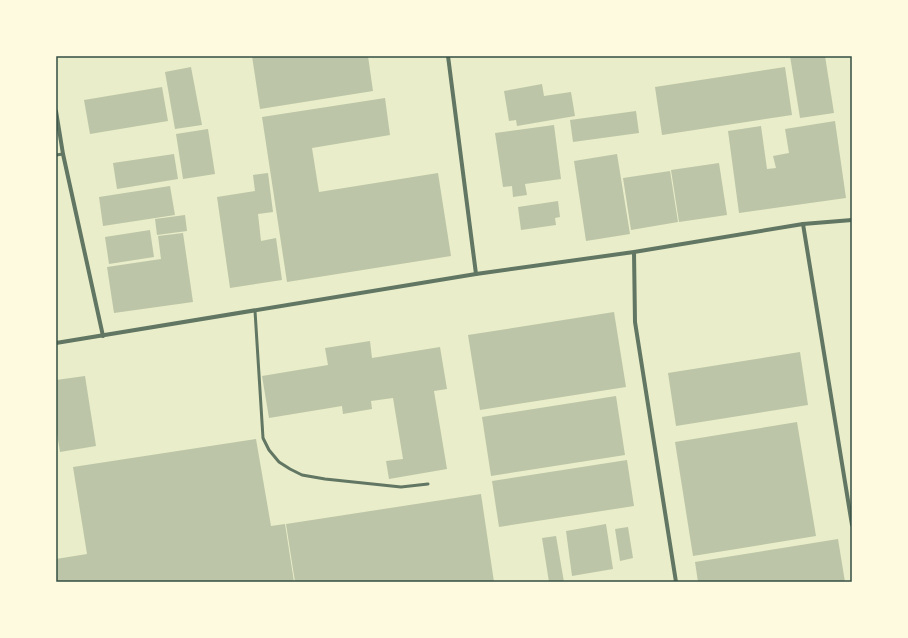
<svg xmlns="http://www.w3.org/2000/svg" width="908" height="638" font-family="'Exo 2',sans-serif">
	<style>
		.building { fill: #bcc5a7 }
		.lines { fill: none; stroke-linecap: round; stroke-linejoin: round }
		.service { stroke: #617663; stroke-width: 3 }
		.minor { stroke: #617663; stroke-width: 4 }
		.neatline { fill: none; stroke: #344e41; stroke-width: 1.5 }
	</style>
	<rect width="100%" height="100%" fill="#e9edc9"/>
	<g class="building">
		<path d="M 252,56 L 368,56 L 373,91 L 260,109 Z"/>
		<path d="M 790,56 L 825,56 L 834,113 L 800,118 Z"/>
		<path d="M 191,67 L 202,125 L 175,129 L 165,72 Z"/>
		<path d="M 785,67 L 792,115 L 662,135 L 655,87 Z"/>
		<path d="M 542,84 L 544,96 L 571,92 L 575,116 L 517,126 L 516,120 L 509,121 L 504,91 Z"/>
		<path d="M 162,87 L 168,121 L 90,134 L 84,100 Z"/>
		<path d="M 385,98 L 390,135 L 312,148 L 319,192 L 438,173 L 451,256 L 287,282 L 262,117 Z"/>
		<path d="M 636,111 L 639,133 L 573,142 L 570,120 Z"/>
		<path d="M 835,121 L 846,198 L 739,213 L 728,131 L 761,126 L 767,169 L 776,168 L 773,156 L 789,153 L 785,129 Z"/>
		<path d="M 554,125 L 561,179 L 525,184 L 527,195 L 513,197 L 512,186 L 503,187 L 495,133 Z"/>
		<path d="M 208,129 L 215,174 L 183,179 L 176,134 Z"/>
		<path d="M 174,154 L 178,179 L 117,189 L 113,163 Z"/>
		<path d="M 617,154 L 630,234 L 586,241 L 574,161 Z"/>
		<path d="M 719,163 L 727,215 L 679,222 L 671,170 Z"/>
		<path d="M 670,171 L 678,222 L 631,230 L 623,178 Z"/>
		<path d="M 268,173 L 273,212 L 258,214 L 261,241 L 276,238 L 282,280 L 230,288 L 217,197 L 255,191 L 253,175 Z"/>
		<path d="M 170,186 L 175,215 L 103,226 L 99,197 Z"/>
		<path d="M 558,201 L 560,217 L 555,218 L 556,225 L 521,230 L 518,207 Z"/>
		<path d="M 185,215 L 187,231 L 157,235 L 155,219 Z"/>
		<path d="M 150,230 L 154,257 L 109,264 L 105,237 Z"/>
		<path d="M 183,233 L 193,302 L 114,313 L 107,267 L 161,259 L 158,236 Z"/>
		<path d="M 614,312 L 626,387 L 480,410 L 468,335 Z"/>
		<path d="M 370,341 L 372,358 L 440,347 L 447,389 L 434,391 L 447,469 L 389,479 L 386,461 L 403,459 L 393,398 L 371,401 L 372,409 L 343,414 L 342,406 L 269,418 L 262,376 L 328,365 L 325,348 Z"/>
		<path d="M 800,352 L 808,405 L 676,426 L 668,373 Z"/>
		<path d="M 85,376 L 96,446 L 60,452 L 56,427 L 56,380 Z"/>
		<path d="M 616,396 L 625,455 L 491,476 L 482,417 Z"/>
		<path d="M 797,422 L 816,536 L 693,556 L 675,442 Z"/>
		<path d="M 256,439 L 271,526 L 285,524 L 294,582 L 56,582 L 56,559 L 87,554 L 73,467 Z"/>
		<path d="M 627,460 L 634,506 L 499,527 L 492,481 Z"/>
		<path d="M 481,494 L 494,582 L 295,582 L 286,524 Z"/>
		<path d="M 606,524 L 613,569 L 572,576 L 566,531 Z"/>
		<path d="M 628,527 L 633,558 L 620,561 L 615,529 Z"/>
		<path d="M 556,536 L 564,582 L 549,582 L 542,538 Z"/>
		<path d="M 838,539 L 845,582 L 698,582 L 695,562 Z"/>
	</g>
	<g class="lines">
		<g class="service">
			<path d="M 56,155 L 63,154"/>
			<path d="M 255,311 L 263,438 L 269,450 L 279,462 L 290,469 L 302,475 L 325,479 L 401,487 L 428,484"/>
		</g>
		<g class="minor">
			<path d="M 448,56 L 476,274"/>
			<path d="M 56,111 L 63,154 L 103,336"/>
			<path d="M 803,224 L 852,525"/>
			<path d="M 634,252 L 635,322 L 676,582"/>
			<path d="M 56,343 L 476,274 L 634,252 L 803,224 L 852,220"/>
		</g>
	</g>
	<rect width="908" height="638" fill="none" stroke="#fefae0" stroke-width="114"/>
	<rect x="57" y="57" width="794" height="524" class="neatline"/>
</svg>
